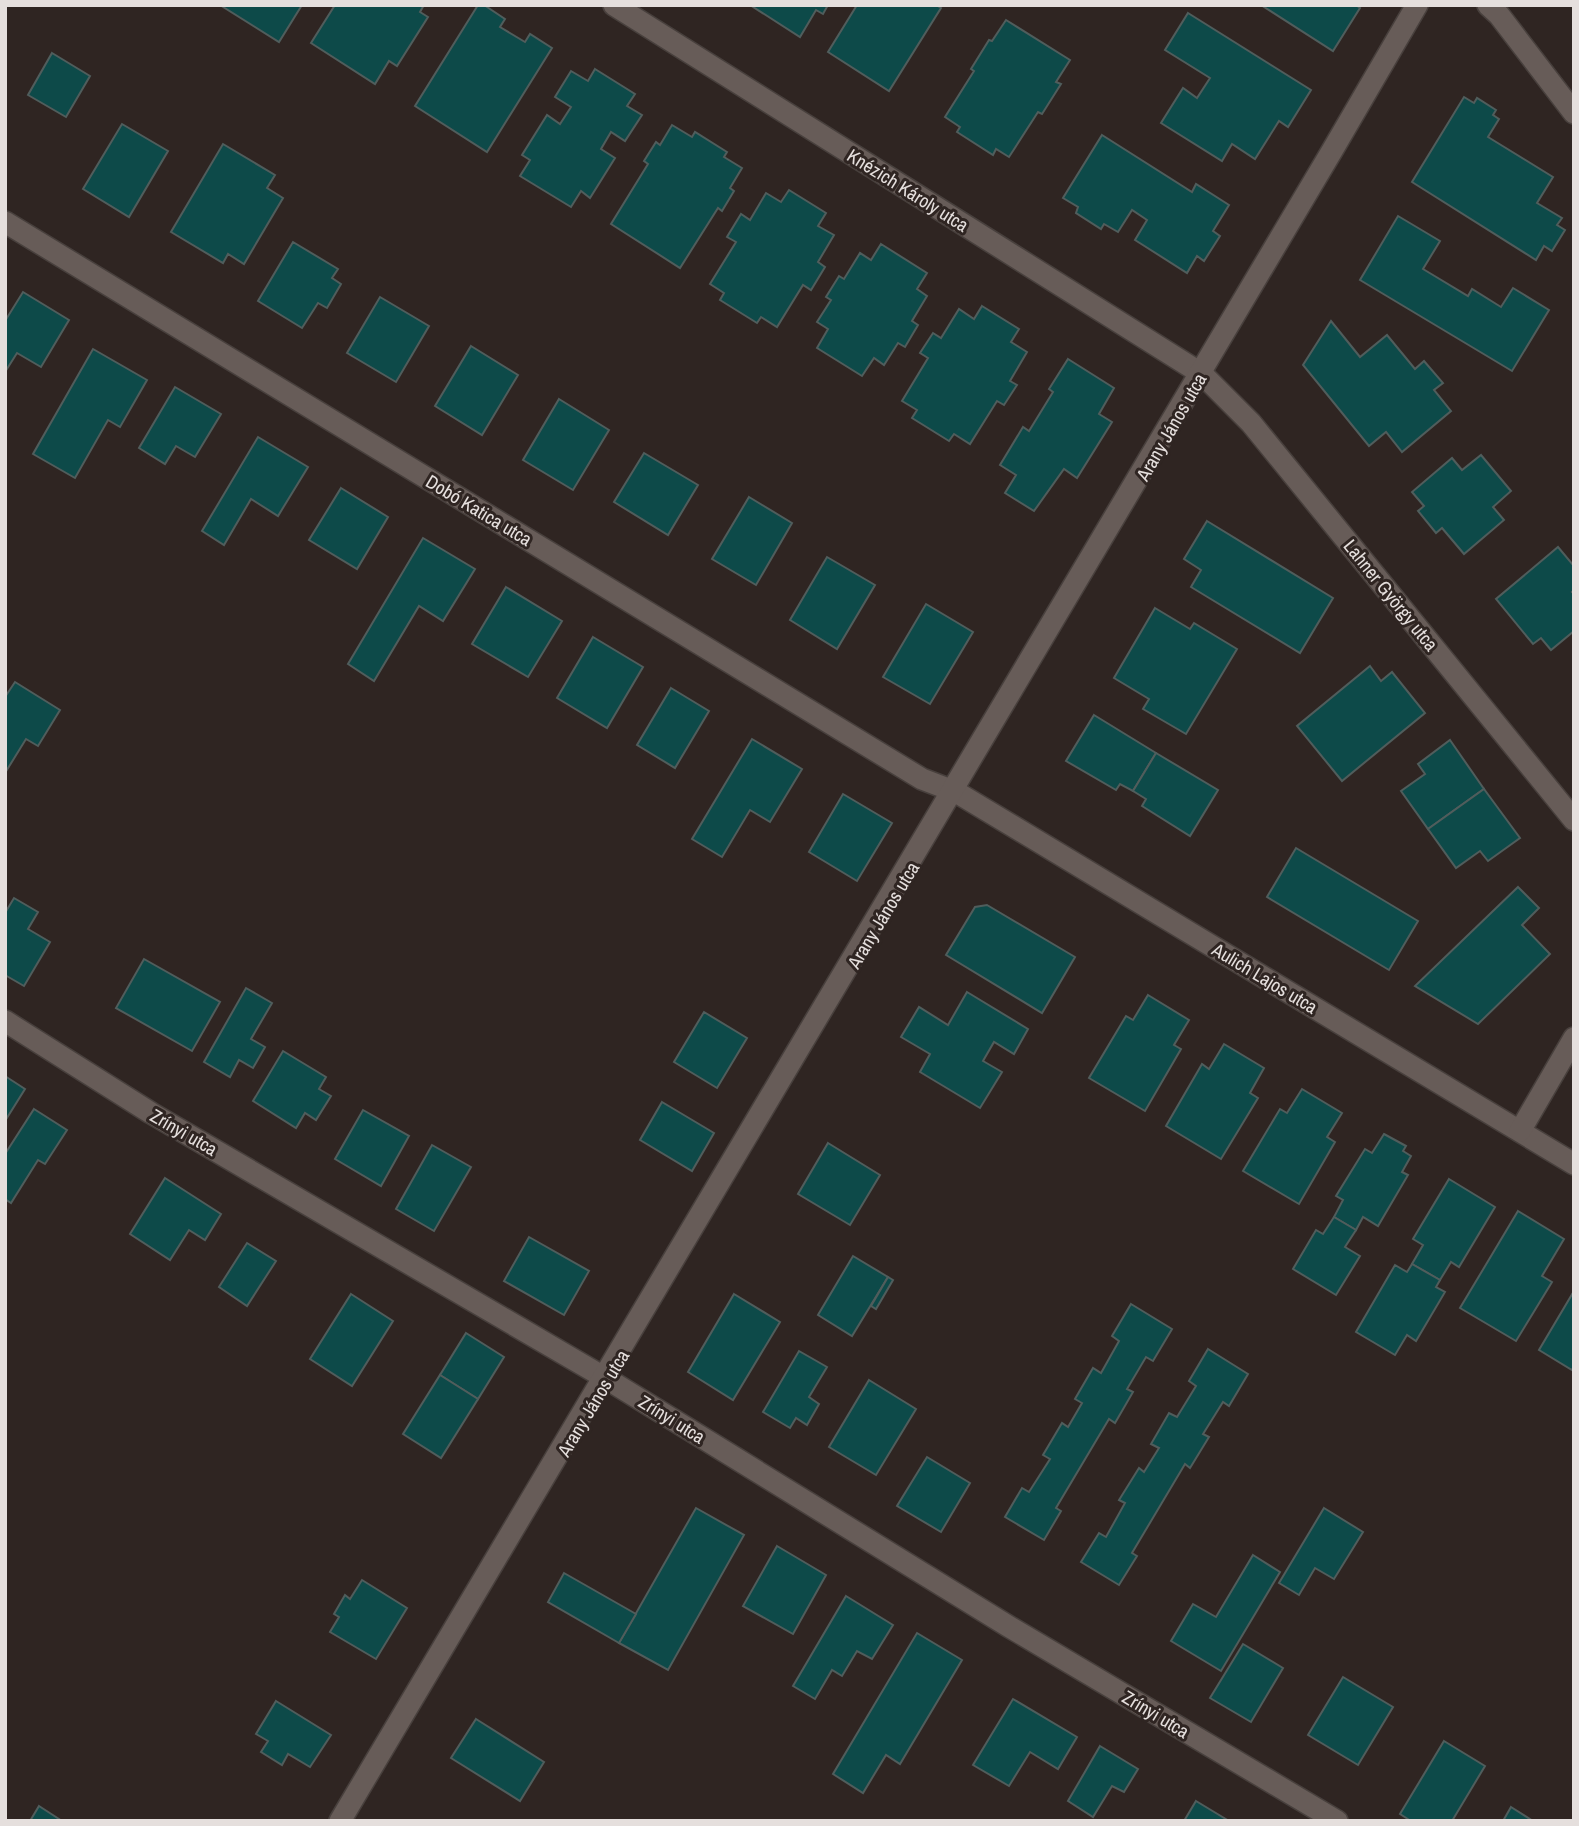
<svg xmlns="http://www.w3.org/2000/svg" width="1579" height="1826" font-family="'Archivo Narrow',sans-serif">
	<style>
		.building { fill: #0d4a49; stroke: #505d5c; stroke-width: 2 }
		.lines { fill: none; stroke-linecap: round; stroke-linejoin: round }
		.minor-casing { stroke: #48403d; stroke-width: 24 }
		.minor { stroke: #675c58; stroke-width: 21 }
		.labels { text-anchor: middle; stroke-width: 6; stroke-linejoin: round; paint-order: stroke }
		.street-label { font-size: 19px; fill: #e5dfdd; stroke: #2f2522 }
	</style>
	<rect width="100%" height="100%" fill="#2f2522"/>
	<g class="building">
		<path d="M 220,5 L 302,5 L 279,42 Z"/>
		<path d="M 335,5 L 424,5 L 420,12 L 428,17 L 397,66 L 389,61 L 375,84 L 311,43 Z"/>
		<path d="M 478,5 L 484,5 L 505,19 L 500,27 L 525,42 L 530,34 L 552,48 L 487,152 L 415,106 Z"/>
		<path d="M 750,5 L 828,5 L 823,14 L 816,10 L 800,37 Z"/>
		<path d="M 857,5 L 936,5 L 941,8 L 889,91 L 828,52 Z"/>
		<path d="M 1261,5 L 1356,5 L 1360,8 L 1333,51 Z"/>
		<path d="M 1188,13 L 1311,90 L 1288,127 L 1279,121 L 1255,159 L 1232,144 L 1222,161 L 1161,123 L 1183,88 L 1197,98 L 1210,78 L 1165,50 Z"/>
		<path d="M 1006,20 L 1070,60 L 1056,82 L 1061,84 L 1042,114 L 1038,112 L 1009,157 L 996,149 L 993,155 L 957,132 L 960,127 L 945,117 L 974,71 L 971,69 L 989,40 L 992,41 Z"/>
		<path d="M 52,53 L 90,76 L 66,117 L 28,95 Z"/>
		<path d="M 595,69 L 635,94 L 627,106 L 642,115 L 625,141 L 611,132 L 601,149 L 615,158 L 590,198 L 581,191 L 571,207 L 520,176 L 530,160 L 522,155 L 547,115 L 560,124 L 571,107 L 555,97 L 571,71 L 588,81 Z"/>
		<path d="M 1464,97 L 1474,103 L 1477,98 L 1496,110 L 1493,115 L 1499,119 L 1488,137 L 1553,177 L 1537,203 L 1562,218 L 1557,225 L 1565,230 L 1552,251 L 1544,246 L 1536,260 L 1412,182 Z"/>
		<path d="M 122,124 L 168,151 L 129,217 L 83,189 Z"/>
		<path d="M 672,125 L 692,137 L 695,132 L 727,152 L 724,157 L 742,168 L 730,188 L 734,191 L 722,211 L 718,208 L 680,268 L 611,224 L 648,164 L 644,161 L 656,142 L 660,145 Z"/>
		<path d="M 1102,135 L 1192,192 L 1196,184 L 1229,205 L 1213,231 L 1220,236 L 1204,261 L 1197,256 L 1187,273 L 1135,240 L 1147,220 L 1132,210 L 1118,232 L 1104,224 L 1101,229 L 1076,213 L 1078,207 L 1063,198 Z"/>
		<path d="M 223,144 L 275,175 L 267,188 L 283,198 L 244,264 L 228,254 L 223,263 L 171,232 Z"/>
		<path d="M 789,190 L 826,213 L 818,226 L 834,235 L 818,262 L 825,267 L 811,290 L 803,285 L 777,327 L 761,317 L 757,323 L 720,300 L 724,293 L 710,284 L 736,242 L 727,237 L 741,214 L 750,220 L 766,193 L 781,202 Z"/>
		<path d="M 1398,216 L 1440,241 L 1423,269 L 1468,296 L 1472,289 L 1501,307 L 1513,288 L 1549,310 L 1512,371 L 1360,280 Z"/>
		<path d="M 293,242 L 338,269 L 332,278 L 341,284 L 327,308 L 318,303 L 302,328 L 258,301 Z"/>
		<path d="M 881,244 L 927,273 L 917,289 L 927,296 L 912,321 L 918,325 L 905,347 L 898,343 L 884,365 L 874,358 L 862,376 L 817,348 L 828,329 L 817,322 L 831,300 L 826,297 L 839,276 L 844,279 L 860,253 L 871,260 Z"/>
		<path d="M 23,292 L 69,320 L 41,367 L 17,353 L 5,372 L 5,321 Z"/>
		<path d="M 380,297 L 429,326 L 396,382 L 347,353 Z"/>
		<path d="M 982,306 L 1019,329 L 1011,342 L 1027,352 L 1010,381 L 1017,385 L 1004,405 L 997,401 L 970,444 L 954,434 L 949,441 L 912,418 L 917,410 L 902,401 L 928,358 L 920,353 L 933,333 L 941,338 L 959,309 L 974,319 Z"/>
		<path d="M 1331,321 L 1360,357 L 1387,335 L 1415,369 L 1424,361 L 1443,383 L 1434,390 L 1451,411 L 1402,452 L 1386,432 L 1369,446 L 1303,365 Z"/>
		<path d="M 471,346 L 518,375 L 482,435 L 435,406 Z"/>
		<path d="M 93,349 L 147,380 L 120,427 L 108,420 L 75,478 L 33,454 Z"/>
		<path d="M 1068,359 L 1114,388 L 1099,414 L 1112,422 L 1077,478 L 1064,469 L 1034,511 L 1005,493 L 1016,475 L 1000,465 L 1023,427 L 1029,431 L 1053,392 L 1049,389 Z"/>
		<path d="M 175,387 L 221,414 L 195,457 L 176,446 L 165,464 L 139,448 Z"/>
		<path d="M 559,399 L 609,430 L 573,490 L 523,460 Z"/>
		<path d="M 258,437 L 308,467 L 278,516 L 251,499 L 224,545 L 202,531 Z"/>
		<path d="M 644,453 L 698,485 L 668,535 L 614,502 Z"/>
		<path d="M 1481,455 L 1511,491 L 1493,507 L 1504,520 L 1464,554 L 1442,528 L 1436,533 L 1418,511 L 1424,506 L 1412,492 L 1452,458 L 1462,470 Z"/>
		<path d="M 341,488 L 388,517 L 357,569 L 309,540 Z"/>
		<path d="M 749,497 L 792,523 L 756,585 L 712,559 Z"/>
		<path d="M 1207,521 L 1333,598 L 1300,653 L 1191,587 L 1201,570 L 1184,559 Z"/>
		<path d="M 423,538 L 475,569 L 443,621 L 419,606 L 374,681 L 348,664 Z"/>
		<path d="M 1558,547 L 1574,566 L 1574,590 L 1572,592 L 1574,594 L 1574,631 L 1551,650 L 1541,638 L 1533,644 L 1496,599 Z"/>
		<path d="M 827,557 L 875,585 L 837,649 L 790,620 Z"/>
		<path d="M 506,587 L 562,621 L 528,677 L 472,644 Z"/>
		<path d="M 926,604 L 973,632 L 930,704 L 883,677 Z"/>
		<path d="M 1155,608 L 1190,629 L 1194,623 L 1237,649 L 1186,734 L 1143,709 L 1149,699 L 1114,678 Z"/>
		<path d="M 593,637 L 643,667 L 607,728 L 557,698 Z"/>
		<path d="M 1370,666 L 1381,681 L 1392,672 L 1425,713 L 1342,781 L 1297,726 Z"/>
		<path d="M 15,682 L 60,710 L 38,746 L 26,739 L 5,773 L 5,697 Z"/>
		<path d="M 671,688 L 709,711 L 675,768 L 637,745 Z"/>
		<path d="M 1094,715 L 1156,753 L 1133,791 L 1120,784 L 1116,790 L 1066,761 Z"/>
		<path d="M 752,739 L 802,769 L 770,822 L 750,810 L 722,857 L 692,839 Z"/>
		<path d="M 1450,740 L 1484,789 L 1428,829 L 1401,791 L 1425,774 L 1418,764 Z"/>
		<path d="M 1156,753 L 1218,790 L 1190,836 L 1142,806 L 1146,799 L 1133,791 Z"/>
		<path d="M 1484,789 L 1520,838 L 1488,861 L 1480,851 L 1456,868 L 1428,829 Z"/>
		<path d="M 843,794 L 892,823 L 857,881 L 809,852 Z"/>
		<path d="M 1296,848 L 1418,921 L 1389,970 L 1267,897 Z"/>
		<path d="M 1518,887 L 1539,908 L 1522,925 L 1550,954 L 1478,1024 L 1415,986 Z"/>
		<path d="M 14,898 L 38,912 L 28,929 L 50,942 L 24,986 L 5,975 L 5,913 Z"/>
		<path d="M 987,905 L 1075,957 L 1042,1013 L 946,955 L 975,907 Z"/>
		<path d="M 144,959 L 220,1002 L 192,1051 L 116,1008 Z"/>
		<path d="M 246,988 L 272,1003 L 251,1039 L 265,1047 L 253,1068 L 239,1060 L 230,1077 L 204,1062 Z"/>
		<path d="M 967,992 L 1028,1029 L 1014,1054 L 994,1042 L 983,1061 L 1002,1072 L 980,1108 L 920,1072 L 930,1054 L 901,1037 L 919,1007 L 948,1025 Z"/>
		<path d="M 1148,995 L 1189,1020 L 1174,1045 L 1181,1049 L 1145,1111 L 1089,1078 L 1126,1016 L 1133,1020 Z"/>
		<path d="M 704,1012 L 747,1038 L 717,1088 L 674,1062 Z"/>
		<path d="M 1224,1044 L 1264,1068 L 1250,1093 L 1258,1098 L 1221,1159 L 1166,1126 L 1202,1064 L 1209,1069 Z"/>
		<path d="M 283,1051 L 326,1077 L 319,1089 L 331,1096 L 316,1120 L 305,1113 L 296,1128 L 253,1101 Z"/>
		<path d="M 5,1076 L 25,1089 L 5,1121 Z"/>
		<path d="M 1302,1089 L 1342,1113 L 1327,1137 L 1335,1142 L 1299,1204 L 1243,1171 L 1280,1109 L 1287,1113 Z"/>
		<path d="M 662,1102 L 714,1133 L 692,1171 L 640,1140 Z"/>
		<path d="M 34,1109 L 67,1130 L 45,1164 L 38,1160 L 11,1203 L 5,1199 L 5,1154 Z"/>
		<path d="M 363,1110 L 409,1136 L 381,1186 L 335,1159 Z"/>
		<path d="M 1384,1134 L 1406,1146 L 1403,1151 L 1411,1156 L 1402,1172 L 1408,1175 L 1378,1226 L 1363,1217 L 1356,1230 L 1334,1217 L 1343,1200 L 1336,1196 L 1365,1149 L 1372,1153 Z"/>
		<path d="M 828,1143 L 880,1175 L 850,1225 L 798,1194 Z"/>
		<path d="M 432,1145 L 471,1167 L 434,1231 L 396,1209 Z"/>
		<path d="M 165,1178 L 221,1214 L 205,1240 L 189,1230 L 170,1260 L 130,1234 Z"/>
		<path d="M 1449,1179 L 1495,1207 L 1459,1267 L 1451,1262 L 1440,1280 L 1412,1264 L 1423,1245 L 1413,1239 Z"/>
		<path d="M 1518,1211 L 1564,1239 L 1542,1276 L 1552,1282 L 1516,1341 L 1460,1308 Z"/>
		<path d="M 1334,1217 L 1356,1230 L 1345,1247 L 1360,1256 L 1336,1295 L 1293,1269 L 1316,1230 L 1323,1234 Z"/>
		<path d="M 529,1237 L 589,1271 L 564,1315 L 504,1281 Z"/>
		<path d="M 247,1243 L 276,1261 L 247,1306 L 219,1287 Z"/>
		<path d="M 853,1256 L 888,1277 L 852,1336 L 818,1315 Z"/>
		<path d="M 1412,1264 L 1440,1280 L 1436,1287 L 1445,1292 L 1416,1341 L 1407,1335 L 1395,1355 L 1356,1332 L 1395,1265 L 1407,1272 Z"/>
		<path d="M 888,1277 L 893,1280 L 876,1309 L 871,1306 Z"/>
		<path d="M 1574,1291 L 1574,1366 L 1572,1370 L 1539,1350 Z"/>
		<path d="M 351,1294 L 393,1321 L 352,1386 L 310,1359 Z"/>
		<path d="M 734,1294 L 780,1322 L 733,1400 L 688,1372 Z"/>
		<path d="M 1131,1304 L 1172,1329 L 1153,1361 L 1146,1357 L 1127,1389 L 1133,1392 L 1115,1423 L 1109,1419 L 1056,1508 L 1061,1511 L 1044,1540 L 1005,1517 L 1022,1488 L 1029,1492 L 1050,1459 L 1043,1455 L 1062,1423 L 1068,1427 L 1082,1403 L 1075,1399 L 1093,1368 L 1101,1373 L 1119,1341 L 1112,1336 Z"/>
		<path d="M 466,1333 L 504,1357 L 478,1399 L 440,1375 Z"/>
		<path d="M 1208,1349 L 1248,1374 L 1229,1406 L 1223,1402 L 1203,1434 L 1209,1437 L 1190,1468 L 1185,1464 L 1132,1553 L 1137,1556 L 1119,1585 L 1081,1562 L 1099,1533 L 1106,1537 L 1125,1503 L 1119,1500 L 1139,1468 L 1144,1472 L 1159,1448 L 1151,1444 L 1169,1413 L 1177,1417 L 1196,1386 L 1189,1381 Z"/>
		<path d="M 799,1351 L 827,1367 L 809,1397 L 819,1404 L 807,1425 L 796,1418 L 790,1428 L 763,1412 Z"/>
		<path d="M 440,1375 L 478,1399 L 441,1458 L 403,1434 Z"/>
		<path d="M 869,1380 L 916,1409 L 876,1475 L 829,1447 Z"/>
		<path d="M 927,1457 L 970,1483 L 941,1532 L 897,1506 Z"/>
		<path d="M 696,1508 L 744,1535 L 668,1670 L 619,1643 Z"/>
		<path d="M 1324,1508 L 1363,1532 L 1334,1579 L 1315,1568 L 1299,1595 L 1279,1583 Z"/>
		<path d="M 777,1546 L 826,1575 L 793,1634 L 743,1606 Z"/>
		<path d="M 1253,1555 L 1280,1572 L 1221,1671 L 1171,1641 L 1193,1604 L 1216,1617 Z"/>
		<path d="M 564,1573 L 636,1614 L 619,1643 L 548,1602 Z"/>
		<path d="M 362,1580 L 407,1608 L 376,1659 L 330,1632 L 339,1617 L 334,1614 L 345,1595 L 350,1599 Z"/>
		<path d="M 846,1596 L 893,1625 L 872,1659 L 857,1651 L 842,1676 L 832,1670 L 815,1699 L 793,1686 Z"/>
		<path d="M 917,1633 L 962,1660 L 900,1764 L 886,1755 L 863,1793 L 833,1774 Z"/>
		<path d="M 1243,1644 L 1283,1668 L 1251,1722 L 1210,1698 Z"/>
		<path d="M 1343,1677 L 1393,1707 L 1358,1765 L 1308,1735 Z"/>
		<path d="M 1013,1699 L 1077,1737 L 1058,1769 L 1030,1752 L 1009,1786 L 973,1765 Z"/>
		<path d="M 276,1701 L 331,1735 L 310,1767 L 288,1754 L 282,1765 L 261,1752 L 268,1741 L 256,1734 Z"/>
		<path d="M 476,1719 L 544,1762 L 520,1801 L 451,1758 Z"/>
		<path d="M 1444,1741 L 1485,1766 L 1452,1821 L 1411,1821 L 1400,1814 Z"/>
		<path d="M 1100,1746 L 1138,1769 L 1124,1792 L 1112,1786 L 1093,1817 L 1068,1801 Z"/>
		<path d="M 1196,1801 L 1229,1821 L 1184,1821 Z"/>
		<path d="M 39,1806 L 62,1821 L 30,1821 Z"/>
		<path d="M 1511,1807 L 1533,1821 L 1503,1821 Z"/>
	</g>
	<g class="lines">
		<defs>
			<g id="minor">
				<path d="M 614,5 L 1202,374 L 1251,423 L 1574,820"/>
				<path d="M 1488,5 L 1499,15 L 1574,113"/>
				<path d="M 5,222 L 922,779 L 956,792 L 1574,1164"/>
				<path d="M 5,1021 L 151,1113 L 607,1379 L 1008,1626 L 1337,1821"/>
				<path d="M 1520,1131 L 1574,1038"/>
				<path d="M 340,1821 C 704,1218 1063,613 1417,5"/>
			</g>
		</defs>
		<use href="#minor" class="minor-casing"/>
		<use href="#minor" class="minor"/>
	</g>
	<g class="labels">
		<g class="street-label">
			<text transform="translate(908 190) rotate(32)" y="7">Knézich Károly utca</text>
			<text transform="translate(1171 427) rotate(-60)" y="7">Arany János utca</text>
			<text transform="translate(479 510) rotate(31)" y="7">Dobó Katica utca</text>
			<text transform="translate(1391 595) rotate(51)" y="7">Lahner György utca</text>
			<text transform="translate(883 915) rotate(-59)" y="7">Arany János utca</text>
			<text transform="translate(1265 978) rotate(31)" y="7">Aulich Lajos utca</text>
			<text transform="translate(184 1132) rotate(30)" y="7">Zrínyi utca</text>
			<text transform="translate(593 1403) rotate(-59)" y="7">Arany János utca</text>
			<text transform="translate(672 1419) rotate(32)" y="7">Zrínyi utca</text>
			<text transform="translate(1156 1714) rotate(31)" y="7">Zrínyi utca</text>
		</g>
	</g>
	<rect width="1579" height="1826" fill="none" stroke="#e5dfdd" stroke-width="14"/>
</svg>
